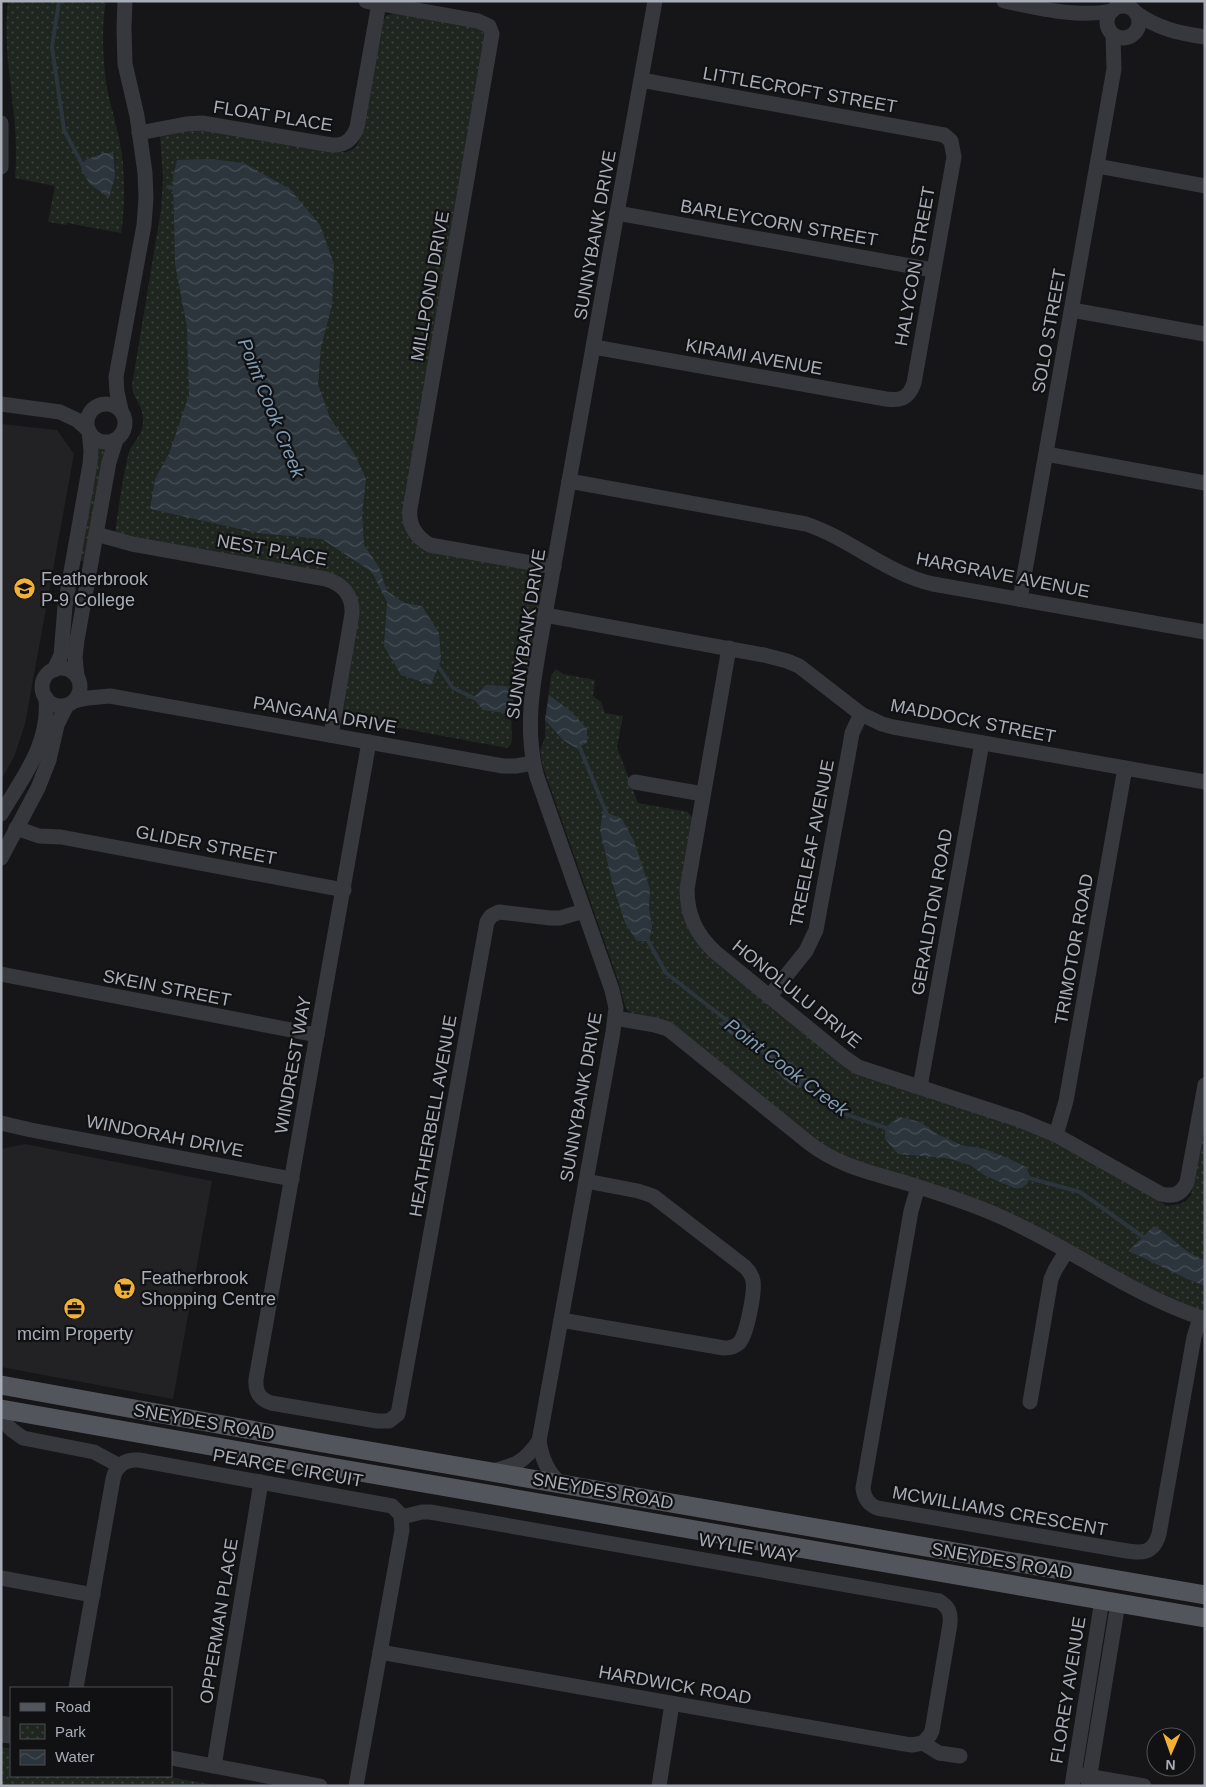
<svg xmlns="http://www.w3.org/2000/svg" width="1206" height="1787" font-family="Helvetica,sans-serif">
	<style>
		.built { fill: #222225 }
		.park { fill: url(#park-dots) }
		.water { fill: url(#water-waves) }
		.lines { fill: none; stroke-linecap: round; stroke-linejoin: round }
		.stream { stroke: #2c353c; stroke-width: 4 }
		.minor { stroke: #37383d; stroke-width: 15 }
		.major { stroke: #53555c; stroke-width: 19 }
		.labels { text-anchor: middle; stroke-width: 4.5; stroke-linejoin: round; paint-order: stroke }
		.street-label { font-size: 18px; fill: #a8adb8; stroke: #111113 }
		.poi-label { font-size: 18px; fill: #a8adb8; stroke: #111113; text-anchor: start }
		.water-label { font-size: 19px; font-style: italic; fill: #7f9bb3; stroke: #111113 }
	</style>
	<defs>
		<pattern id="park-dots" width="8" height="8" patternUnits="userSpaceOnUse" patternTransform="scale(1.25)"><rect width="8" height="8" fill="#1e261f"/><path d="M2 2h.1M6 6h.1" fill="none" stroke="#3c433d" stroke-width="1.8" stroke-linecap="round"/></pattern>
		<pattern id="water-waves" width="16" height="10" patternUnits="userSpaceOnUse" patternTransform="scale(1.25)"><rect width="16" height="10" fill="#2c353c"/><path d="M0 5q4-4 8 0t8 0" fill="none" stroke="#485056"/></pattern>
	</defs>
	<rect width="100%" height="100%" fill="#161618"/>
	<g class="built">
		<path d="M 1,424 L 57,430 L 74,454 L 25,724 L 14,757 L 1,780 Z"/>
		<path d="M 25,1144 L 212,1181 L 173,1399 L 1,1367 L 1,1149 Z"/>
	</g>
	<g class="park">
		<path d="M 8,1 L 106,1 C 101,28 103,66 108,93 C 112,111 118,130 121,149 C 125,171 125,210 121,233 L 67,223 L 67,225 L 48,222 L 55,186 L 15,178 C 21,117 1,62 8,1 Z"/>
		<path d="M 394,13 L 477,28 L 481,30 L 486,38 L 407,532 L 534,570 L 541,576 L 542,592 L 528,668 L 520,666 L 511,714 L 512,738 L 511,744 L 507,748 L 341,717 L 353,589 L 120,537 L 115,532 C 119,507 122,480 128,456 C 131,442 143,437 143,421 C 144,406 132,398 132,385 L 161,210 L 163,176 L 160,135 L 195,128 L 340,152 C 350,153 357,148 360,139 L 380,27 L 386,16 Z"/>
		<path d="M 96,446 L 107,448 L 86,562 L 78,560 Z"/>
		<path d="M 556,669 L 563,674 L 595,680 L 593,696 L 601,702 L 605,713 L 623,716 L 617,747 L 638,803 L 688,812 L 692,817 L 684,917 L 835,1058 L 1034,1133 L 1097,1164 L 1167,1206 L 1180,1204 L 1186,1201 L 1191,1195 L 1205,1122 L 1205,1312 L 837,1154 L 627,1010 L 624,1003 L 619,983 L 543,767 L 540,750 L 545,738 L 545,720 L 551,676 Z"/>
		<path d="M 1,1747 L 11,1749 L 11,1776 L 163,1776 L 210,1784 L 210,1786 L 1,1786 Z"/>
	</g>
	<g class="water">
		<path d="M 104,153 L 113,153 L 115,176 L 109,198 L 90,184 L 81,170 L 85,160 Z"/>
		<path d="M 211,159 L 244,163 L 290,189 L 320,225 L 334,264 L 332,305 L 321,347 L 318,384 L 330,418 L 354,453 L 366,479 L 362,514 L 364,545 L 379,567 L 387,591 L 404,603 L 422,606 L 439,633 L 441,660 L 431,685 L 401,675 L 384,646 L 387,602 L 372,572 L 322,539 L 258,533 L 150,509 L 155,479 L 169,454 L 189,395 L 187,327 L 175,264 L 173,177 L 177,160 Z"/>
		<path d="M 486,685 L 505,686 L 515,689 L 511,714 L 483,710 L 473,698 Z"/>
		<path d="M 549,695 L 572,712 L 587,729 L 587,743 L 576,748 L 563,740 L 545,720 Z"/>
		<path d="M 603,811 L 622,819 L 634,841 L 650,889 L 649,908 L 652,927 L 649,941 L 637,941 L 625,923 L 612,882 L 600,830 Z"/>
		<path d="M 738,1017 L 753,1032 L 771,1054 L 787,1060 L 805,1072 L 807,1080 L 800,1088 L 791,1085 L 779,1075 L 755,1045 L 730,1034 L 718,1023 Z"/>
		<path d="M 900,1117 L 920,1122 L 937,1134 L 961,1145 L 985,1149 L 1012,1160 L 1026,1167 L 1030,1176 L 1027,1184 L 1022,1188 L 1014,1188 L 984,1175 L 970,1165 L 947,1158 L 898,1154 L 885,1139 L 885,1127 Z"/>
		<path d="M 1154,1226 C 1172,1236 1185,1254 1205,1260 L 1205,1286 C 1178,1276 1154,1262 1128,1251 Z"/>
	</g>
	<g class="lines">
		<g class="stream">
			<path d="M 59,1 L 52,47 L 64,130 L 84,168"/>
			<path d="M 168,187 L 173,188 L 176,191"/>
			<path d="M 436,663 L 453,688 L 476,699"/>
			<path d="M 578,743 L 608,817"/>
			<path d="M 646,937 L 666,973 L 729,1022"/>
			<path d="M 800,1081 L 842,1113 L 889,1129"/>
			<path d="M 1025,1177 L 1080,1192 L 1146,1239"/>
		</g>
		<g class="minor">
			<path d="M 366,1 L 478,21 L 489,26 L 492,34 L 410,509 C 408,526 416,537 430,545 L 554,567"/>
			<path d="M 1004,1 C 1039,8 1076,18 1112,11"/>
			<circle cx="1123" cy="22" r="16"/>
			<path d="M 1136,13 C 1159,29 1178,33 1205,37"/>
			<path d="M 1,123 L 1,167"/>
			<path d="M 139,133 L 186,124 L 202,123 L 332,145 C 345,146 353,139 357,127 L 379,3"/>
			<path d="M 1097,166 L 1205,186"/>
			<path d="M 617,213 L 933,270"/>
			<path d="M 1072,310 L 1205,334"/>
			<path d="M 594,347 L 886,399 C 901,401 909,398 914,383 L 954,157 L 951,141 L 944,135 L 641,80"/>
			<circle cx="106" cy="423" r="19"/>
			<path d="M 1,404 L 60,412 L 77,420 L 88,430"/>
			<path d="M 121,410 L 117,392 L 116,377 L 144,225 L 146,198 L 145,173 L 137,116 L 125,64 L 124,28 L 125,1"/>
			<path d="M 1046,454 L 1205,483"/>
			<path d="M 569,481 L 806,524 C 851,539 886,573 933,584 L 1205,632"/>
			<path d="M 96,534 L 132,544 L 326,579 C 343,584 353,596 352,614 L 331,735"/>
			<path d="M 1020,599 L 1114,69 L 1113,35"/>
			<path d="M 545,615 L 764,655 L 787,661 L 799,666 L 861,714 L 882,724 L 893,727 L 1205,782"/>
			<path d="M 729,648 L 687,889 C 687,915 696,934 715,952 L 845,1058 L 858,1067 L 1020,1120 L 1056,1135 L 1161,1194 C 1173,1197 1182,1194 1187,1182 L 1205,1085"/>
			<circle cx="61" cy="687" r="19"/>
			<path d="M 54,670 L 61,655 L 65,606 L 90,464 L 91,451 L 89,431"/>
			<path d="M 77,676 L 75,657 L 77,640 L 109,462 L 116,440"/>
			<path d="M 74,701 L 88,698 L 110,696 L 503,766 L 516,766 L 533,763"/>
			<path d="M 369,742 L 256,1379 C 255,1391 259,1399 271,1403 L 377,1421 L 389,1421 L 398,1414 L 487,922 L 491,916 L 499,912 L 550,918 L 560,918 L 584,911"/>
			<path d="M 635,782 L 703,794"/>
			<path d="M 1,814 C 23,777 50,744 46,698"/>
			<path d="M 16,828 L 39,836 L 61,837 L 344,890"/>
			<path d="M 1,858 L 38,788 L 49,760 L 57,725 L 67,705"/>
			<path d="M 1,974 L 317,1035"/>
			<path d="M 769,997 L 806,951 L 816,930 L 850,745 L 852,733 L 861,714"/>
			<path d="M 615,1018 L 655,1025 L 668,1029 L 809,1143 C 837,1165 869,1172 903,1182 C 935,1192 968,1202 999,1216 C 1070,1247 1131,1295 1205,1319"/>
			<path d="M 920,1087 L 982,743"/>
			<path d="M 1,1123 L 31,1130 L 292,1179"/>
			<path d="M 1056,1135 L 1066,1101 L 1125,768"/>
			<path d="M 918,1187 L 911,1211 L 863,1488 C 864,1498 868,1504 877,1508 L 1121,1550 C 1139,1553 1153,1556 1159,1534 L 1194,1337 L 1200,1318"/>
			<path d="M 561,1320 L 724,1348 C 730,1348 735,1347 739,1343 C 747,1335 755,1291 753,1281 C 752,1275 749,1271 745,1267 L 653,1196 L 638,1191 L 586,1181"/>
			<path d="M 1030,1402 L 1051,1279 L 1055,1270 L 1066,1252"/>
			<path d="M 1,1419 L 12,1430 L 23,1438 L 94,1452 L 120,1466"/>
			<path d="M 492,1471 C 517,1465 524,1462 539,1441"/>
			<path d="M 561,1484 C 547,1472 542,1458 539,1441 L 613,1032 L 616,1008 L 612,990 L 537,777 C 522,723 536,668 545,615 L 655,1"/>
			<path d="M 402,1517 L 422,1512 L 430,1512 L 939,1601 C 949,1607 951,1613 950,1624 L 932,1731 L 930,1735 L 923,1743"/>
			<path d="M 1,1578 L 93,1595"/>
			<path d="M 380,1652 L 905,1744 L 912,1745 L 923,1743 L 939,1753 L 960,1756"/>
			<path d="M 76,1688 L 113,1479 C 116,1465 125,1459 139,1460 L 392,1506 L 401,1515 L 402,1530 L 356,1786"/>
			<path d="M 1,1723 L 11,1725"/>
			<path d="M 1,1735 L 11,1736"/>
			<path d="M 171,1758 L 320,1786"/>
			<path d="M 214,1766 L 261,1482"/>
			<path d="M 1081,1775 L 1144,1786"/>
			<path d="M 659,1786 L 672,1704"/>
			<path d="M 1072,1786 L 1102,1600"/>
			<path d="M 1088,1786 L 1118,1603"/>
		</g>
		<g class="major">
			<path d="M 1,1385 L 323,1443 L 1205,1595"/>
			<path d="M 1,1409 L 319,1465 L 1205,1618"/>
		</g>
	</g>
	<defs>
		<symbol id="school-disc" viewBox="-11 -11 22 22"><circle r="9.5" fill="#f2b134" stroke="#111113"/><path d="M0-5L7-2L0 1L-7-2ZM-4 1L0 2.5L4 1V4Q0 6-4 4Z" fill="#111"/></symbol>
		<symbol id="supermarket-disc" viewBox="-11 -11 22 22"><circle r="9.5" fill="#f2b134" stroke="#111113"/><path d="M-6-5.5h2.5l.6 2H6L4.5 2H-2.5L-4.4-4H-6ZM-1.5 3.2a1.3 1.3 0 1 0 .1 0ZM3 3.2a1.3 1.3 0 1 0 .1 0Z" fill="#111"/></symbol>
		<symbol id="office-disc" viewBox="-11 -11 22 22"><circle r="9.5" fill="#f2b134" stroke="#111113"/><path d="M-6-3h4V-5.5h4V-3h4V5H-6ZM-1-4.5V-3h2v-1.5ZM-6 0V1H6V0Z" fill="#111"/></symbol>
	</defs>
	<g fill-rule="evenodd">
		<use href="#school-disc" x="12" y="576" width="25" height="25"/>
		<use href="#supermarket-disc" x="112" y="1276" width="25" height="25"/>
		<use href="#office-disc" x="62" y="1296" width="25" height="25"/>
	</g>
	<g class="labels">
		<g class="street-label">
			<text transform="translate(800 90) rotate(10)" y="6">LITTLECROFT STREET</text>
			<text transform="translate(273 116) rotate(9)" y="6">FLOAT PLACE</text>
			<text transform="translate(779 223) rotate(10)" y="6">BARLEYCORN STREET</text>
			<text transform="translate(595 235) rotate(-80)" y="6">SUNNYBANK DRIVE</text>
			<text transform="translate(915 266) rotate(-80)" y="6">HALYCON STREET</text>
			<text transform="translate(430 286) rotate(-80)" y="6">MILLPOND DRIVE</text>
			<text transform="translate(1049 331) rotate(-80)" y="6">SOLO STREET</text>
			<text transform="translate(754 357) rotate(10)" y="6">KIRAMI AVENUE</text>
			<text transform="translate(272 550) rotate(10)" y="6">NEST PLACE</text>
			<text transform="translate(1003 575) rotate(11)" y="6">HARGRAVE AVENUE</text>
			<text transform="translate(526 634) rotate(-81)" y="6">SUNNYBANK DRIVE</text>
			<text transform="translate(325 715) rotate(10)" y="6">PANGANA DRIVE</text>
			<text transform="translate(973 721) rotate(11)" y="6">MADDOCK STREET</text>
			<text transform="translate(812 843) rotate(-79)" y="6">TREELEAF AVENUE</text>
			<text transform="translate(206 845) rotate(11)" y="6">GLIDER STREET</text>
			<text transform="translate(932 912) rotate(-80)" y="6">GERALDTON ROAD</text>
			<text transform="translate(1074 949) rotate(-80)" y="6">TRIMOTOR ROAD</text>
			<text transform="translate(167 988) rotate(11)" y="6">SKEIN STREET</text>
			<text transform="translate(797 994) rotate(39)" y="6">HONOLULU DRIVE</text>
			<text transform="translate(293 1065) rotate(-80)" y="6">WINDREST WAY</text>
			<text transform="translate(581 1097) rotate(-80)" y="6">SUNNYBANK DRIVE</text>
			<text transform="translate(433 1116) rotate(-80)" y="6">HEATHERBELL AVENUE</text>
			<text transform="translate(165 1136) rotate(11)" y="6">WINDORAH DRIVE</text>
			<text transform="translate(204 1422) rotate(10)" y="6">SNEYDES ROAD</text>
			<text transform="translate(288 1468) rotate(10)" y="6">PEARCE CIRCUIT</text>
			<text transform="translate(603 1491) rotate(10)" y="6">SNEYDES ROAD</text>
			<text transform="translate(1000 1511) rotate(10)" y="6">MCWILLIAMS CRESCENT</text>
			<text transform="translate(748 1548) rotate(10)" y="6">WYLIE WAY</text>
			<text transform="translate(1002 1561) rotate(10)" y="6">SNEYDES ROAD</text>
			<text transform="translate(219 1621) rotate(-81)" y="6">OPPERMAN PLACE</text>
			<text transform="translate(675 1685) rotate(10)" y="6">HARDWICK ROAD</text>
			<text transform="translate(1068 1690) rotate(-81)" y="6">FLOREY AVENUE</text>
		</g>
		<g class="poi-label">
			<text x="41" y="585">Featherbrook<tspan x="41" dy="21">P-9 College</tspan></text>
			<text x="141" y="1284">Featherbrook<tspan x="141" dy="21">Shopping Centre</tspan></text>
			<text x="75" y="1340" text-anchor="middle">mcim Property</text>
		</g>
		<g class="water-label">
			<text transform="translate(272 408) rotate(68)" y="7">Point Cook Creek</text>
			<text transform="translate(787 1067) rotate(37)" y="7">Point Cook Creek</text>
		</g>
	</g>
	<rect width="1206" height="1787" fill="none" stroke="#a8adb8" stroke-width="5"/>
	<rect x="10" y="1687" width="162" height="90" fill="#111113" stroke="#4d4f55"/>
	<rect x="20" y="1703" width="25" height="8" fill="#53555c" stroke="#4d4f55"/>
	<text x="55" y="1712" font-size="15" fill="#a8adb8">Road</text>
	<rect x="20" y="1724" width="25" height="15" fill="url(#park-dots)" stroke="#4d4f55"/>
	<text x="55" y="1737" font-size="15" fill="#a8adb8">Park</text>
	<rect x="20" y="1750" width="25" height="15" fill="url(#water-waves)" stroke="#4d4f55"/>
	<text x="55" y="1762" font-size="15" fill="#a8adb8">Water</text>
	<g transform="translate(1171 1752) rotate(182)"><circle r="24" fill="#111113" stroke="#4d4f55"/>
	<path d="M0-4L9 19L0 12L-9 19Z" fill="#f2b134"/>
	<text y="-8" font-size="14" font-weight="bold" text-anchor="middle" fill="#a8adb8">N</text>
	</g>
</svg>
